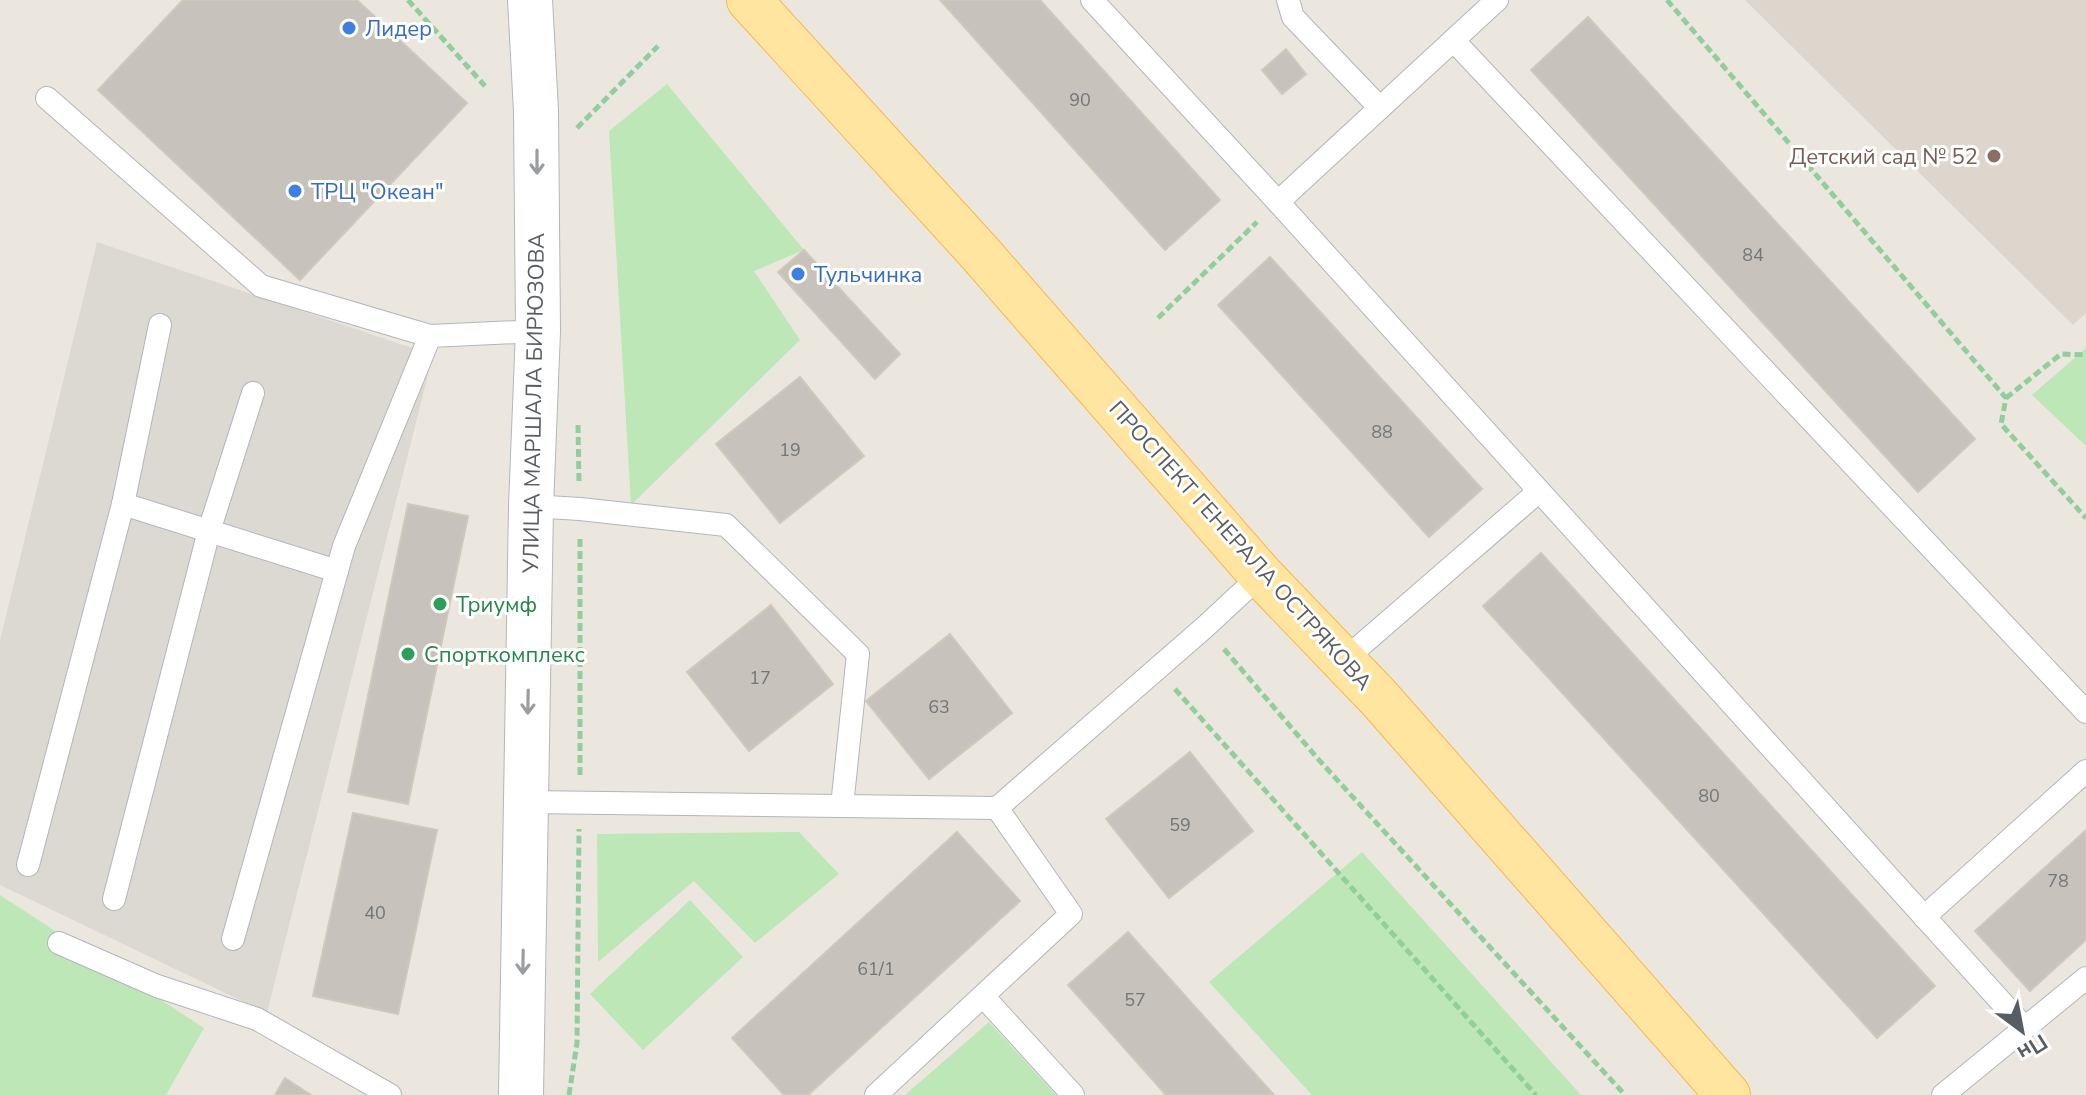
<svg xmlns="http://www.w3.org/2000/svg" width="2086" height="1095" font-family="'Nunito Sans',sans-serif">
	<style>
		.industrial { fill: #dcd9d3 }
		.education { fill: #dcd6cd }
		.green { fill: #bde7b7 }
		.building { fill: #c7c2bb; stroke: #d1c8bc; stroke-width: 2 }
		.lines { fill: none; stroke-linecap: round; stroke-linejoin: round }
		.service-casing { stroke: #b1b6bb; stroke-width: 24 }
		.secondary-casing { stroke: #b2b7bd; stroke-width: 46 }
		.primary-casing { stroke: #fdb447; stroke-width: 46 }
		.path { stroke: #92ce9c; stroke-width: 5; stroke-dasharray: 8 4; stroke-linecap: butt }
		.service { stroke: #fff; stroke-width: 22 }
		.secondary { stroke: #fff; stroke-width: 44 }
		.primary { stroke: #ffe5a0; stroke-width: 44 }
		.oneway { stroke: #9a9ea0 }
		.shop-dot { fill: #3f7fe0; stroke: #fff; stroke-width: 3 }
		.education-dot { fill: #8d6e63; stroke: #fff; stroke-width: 3 }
		.leisure-dot { fill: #2e9e5b; stroke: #fff; stroke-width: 3 }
		.labels { text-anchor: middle; stroke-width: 6; stroke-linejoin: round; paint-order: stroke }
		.number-label { font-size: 18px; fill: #737678 }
		.shop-label { font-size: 22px; fill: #366cbe; stroke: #fff; text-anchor: start }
		.education-label { font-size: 22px; fill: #785e54; stroke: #fff; text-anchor: end }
		.street-label { font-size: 22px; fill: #575d61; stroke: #fff }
		.leisure-label { font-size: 22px; fill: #27864d; stroke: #fff; text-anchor: start }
	</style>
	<rect width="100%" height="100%" fill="#ece7de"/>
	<path class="industrial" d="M 97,242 L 433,355 L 267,1013 L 0,885 L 0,640 Z"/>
	<path class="education" d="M 1745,0 L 2086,0 L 2086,313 L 2073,325 Z"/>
	<g class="green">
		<path d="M 667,84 L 804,250 L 754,271 L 800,340 L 631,505 L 609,131 Z"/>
		<path d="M 2086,348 L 2086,446 L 2032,395 Z"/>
		<path d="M 799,832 L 839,874 L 755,943 L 694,881 L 598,962 L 597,834 Z"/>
		<path d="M 1362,852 L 1581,1095 L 1312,1095 L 1209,982 Z"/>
		<path d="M 0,895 L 204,1028 L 166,1095 L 0,1095 Z"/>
		<path d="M 690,900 L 743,957 L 643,1050 L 590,994 Z"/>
		<path d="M 989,1022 L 1056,1095 L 905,1095 Z"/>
	</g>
	<g class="building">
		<path d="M 183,0 L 357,0 L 467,103 L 300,280 L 98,90 Z"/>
		<path d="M 940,0 L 1040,0 L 1220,200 L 1165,250 Z"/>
		<path d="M 1588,17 L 1975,439 L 1918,492 L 1531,70 Z"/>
		<path d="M 1286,49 L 1306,74 L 1282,94 L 1262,70 Z"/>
		<path d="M 804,250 L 900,354 L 875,379 L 778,272 Z"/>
		<path d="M 1270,257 L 1482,489 L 1429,537 L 1218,305 Z"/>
		<path d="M 800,377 L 864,456 L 780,523 L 716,444 Z"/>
		<path d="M 408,504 L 468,516 L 408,804 L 348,792 Z"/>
		<path d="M 1541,553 L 1935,986 L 1877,1038 L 1483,606 Z"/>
		<path d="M 771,605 L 833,684 L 749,751 L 687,672 Z"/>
		<path d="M 950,634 L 1012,713 L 929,779 L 866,701 Z"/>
		<path d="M 1190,752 L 1253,831 L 1169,898 L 1106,819 Z"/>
		<path d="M 353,813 L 437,830 L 398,1014 L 313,996 Z"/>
		<path d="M 2086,830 L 2086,940 L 2030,991 L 1975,931 Z"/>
		<path d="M 957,832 L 1020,901 L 808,1095 L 784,1095 L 732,1038 Z"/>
		<path d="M 1128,932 L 1274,1095 L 1166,1095 L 1094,1014 L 1068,985 Z"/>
		<path d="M 285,1078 L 311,1095 L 275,1095 Z"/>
	</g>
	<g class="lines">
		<defs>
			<g id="service">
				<path d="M 1092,0 L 1278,202 L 2024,1027"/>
				<path d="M 1288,0 L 1293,17 L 1380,108"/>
				<path d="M 1454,41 L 2086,712"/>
				<path d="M 47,98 L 261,286 L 430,336"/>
				<path d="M 1278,202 L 1497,0"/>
				<path d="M 123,504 L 337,571"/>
				<path d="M 531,506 L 580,509 L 726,525 L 858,654 L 842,806"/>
				<path d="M 1344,660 L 1539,491"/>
				<path d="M 527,802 L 997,808 L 1205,627 L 1261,575"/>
				<path d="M 28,865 L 123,504 L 160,325"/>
				<path d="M 114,899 L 209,531 L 253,393"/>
				<path d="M 1924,917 L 2086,771"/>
				<path d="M 233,939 L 344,546 L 430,336 L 538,331"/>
				<path d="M 59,943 L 157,986 L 257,1019 L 390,1095"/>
				<path d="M 983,996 L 1073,1095"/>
				<path d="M 876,1095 L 1071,914 L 997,808"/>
				<path d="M 1943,1095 L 2086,978"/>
			</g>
			<path id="secondary" d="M 521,1095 L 531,506 L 538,331 L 536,111 L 530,0"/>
			<path id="primary" d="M 749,0 L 978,251 L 1261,575 L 1379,698 L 1728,1095"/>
		</defs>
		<use href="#service" class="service-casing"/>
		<use href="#secondary" class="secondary-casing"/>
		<use href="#primary" class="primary-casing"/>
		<g class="path">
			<path d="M 408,0 L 485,86"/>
			<path d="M 1667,0 L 2006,398 L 2001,424 L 2086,518"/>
			<path d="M 577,128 L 658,46"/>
			<path d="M 1158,318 L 1257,222"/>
			<path d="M 2006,398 L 2061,354 L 2086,355"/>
			<path d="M 578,425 L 579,483"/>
			<path d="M 1224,649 L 1319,760 L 1625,1095"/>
			<path d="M 1175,689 L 1536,1095"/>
			<path d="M 580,775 L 580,537"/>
			<path d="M 569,1095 L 577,1043 L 579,829"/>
		</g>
		<use href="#service" class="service"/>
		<use href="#secondary" class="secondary"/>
		<use href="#primary" class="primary"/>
	</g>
	<defs><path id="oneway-shaft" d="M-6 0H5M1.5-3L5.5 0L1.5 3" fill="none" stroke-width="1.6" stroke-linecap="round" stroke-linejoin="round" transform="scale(2)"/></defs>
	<g class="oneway">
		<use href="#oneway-shaft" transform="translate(537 162) rotate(90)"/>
		<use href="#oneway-shaft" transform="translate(528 702) rotate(91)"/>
		<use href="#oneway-shaft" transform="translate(523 962) rotate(91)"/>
	</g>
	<g class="shop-dot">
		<circle cx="349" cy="28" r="8"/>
		<circle cx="295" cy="191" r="8"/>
		<circle cx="798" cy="274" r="8"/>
	</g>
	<circle class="education-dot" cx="1994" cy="156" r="8"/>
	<g class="leisure-dot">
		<circle cx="440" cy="604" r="8"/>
		<circle cx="408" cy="654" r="8"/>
	</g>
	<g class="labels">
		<g class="number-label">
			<text x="1080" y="106">90</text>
			<text x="1753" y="261">84</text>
			<text x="1382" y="438">88</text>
			<text x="790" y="456">19</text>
			<text x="760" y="684">17</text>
			<text x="939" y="713">63</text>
			<text x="1709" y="802">80</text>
			<text x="1180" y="831">59</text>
			<text x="2058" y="887">78</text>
			<text x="375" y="919">40</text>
			<text x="876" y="975">61/1</text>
			<text x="1135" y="1006">57</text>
		</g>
		<g class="shop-label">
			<text x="365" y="36">Лидер</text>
			<text x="311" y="199">ТРЦ "Океан"</text>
			<text x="814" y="282">Тульчинка</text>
		</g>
		<g class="education-label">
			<text x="1978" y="164">Детский сад № 52</text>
		</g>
		<g class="street-label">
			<text transform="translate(533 403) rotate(-89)" y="8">УЛИЦА МАРШАЛА БИРЮЗОВА</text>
			<text transform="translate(1241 545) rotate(48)" y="8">ПРОСПЕКТ ГЕНЕРАЛА ОСТРЯКОВА</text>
		</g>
		<g class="leisure-label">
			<text x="456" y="612">Триумф</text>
			<text x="424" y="662">Спорткомплекс</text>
		</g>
	</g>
	<g transform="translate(2022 1031) rotate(148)" stroke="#ffffff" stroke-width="6" paint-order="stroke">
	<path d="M0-6L14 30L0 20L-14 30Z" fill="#575d61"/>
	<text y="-12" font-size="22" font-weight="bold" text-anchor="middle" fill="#575d61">Пн</text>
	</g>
</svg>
